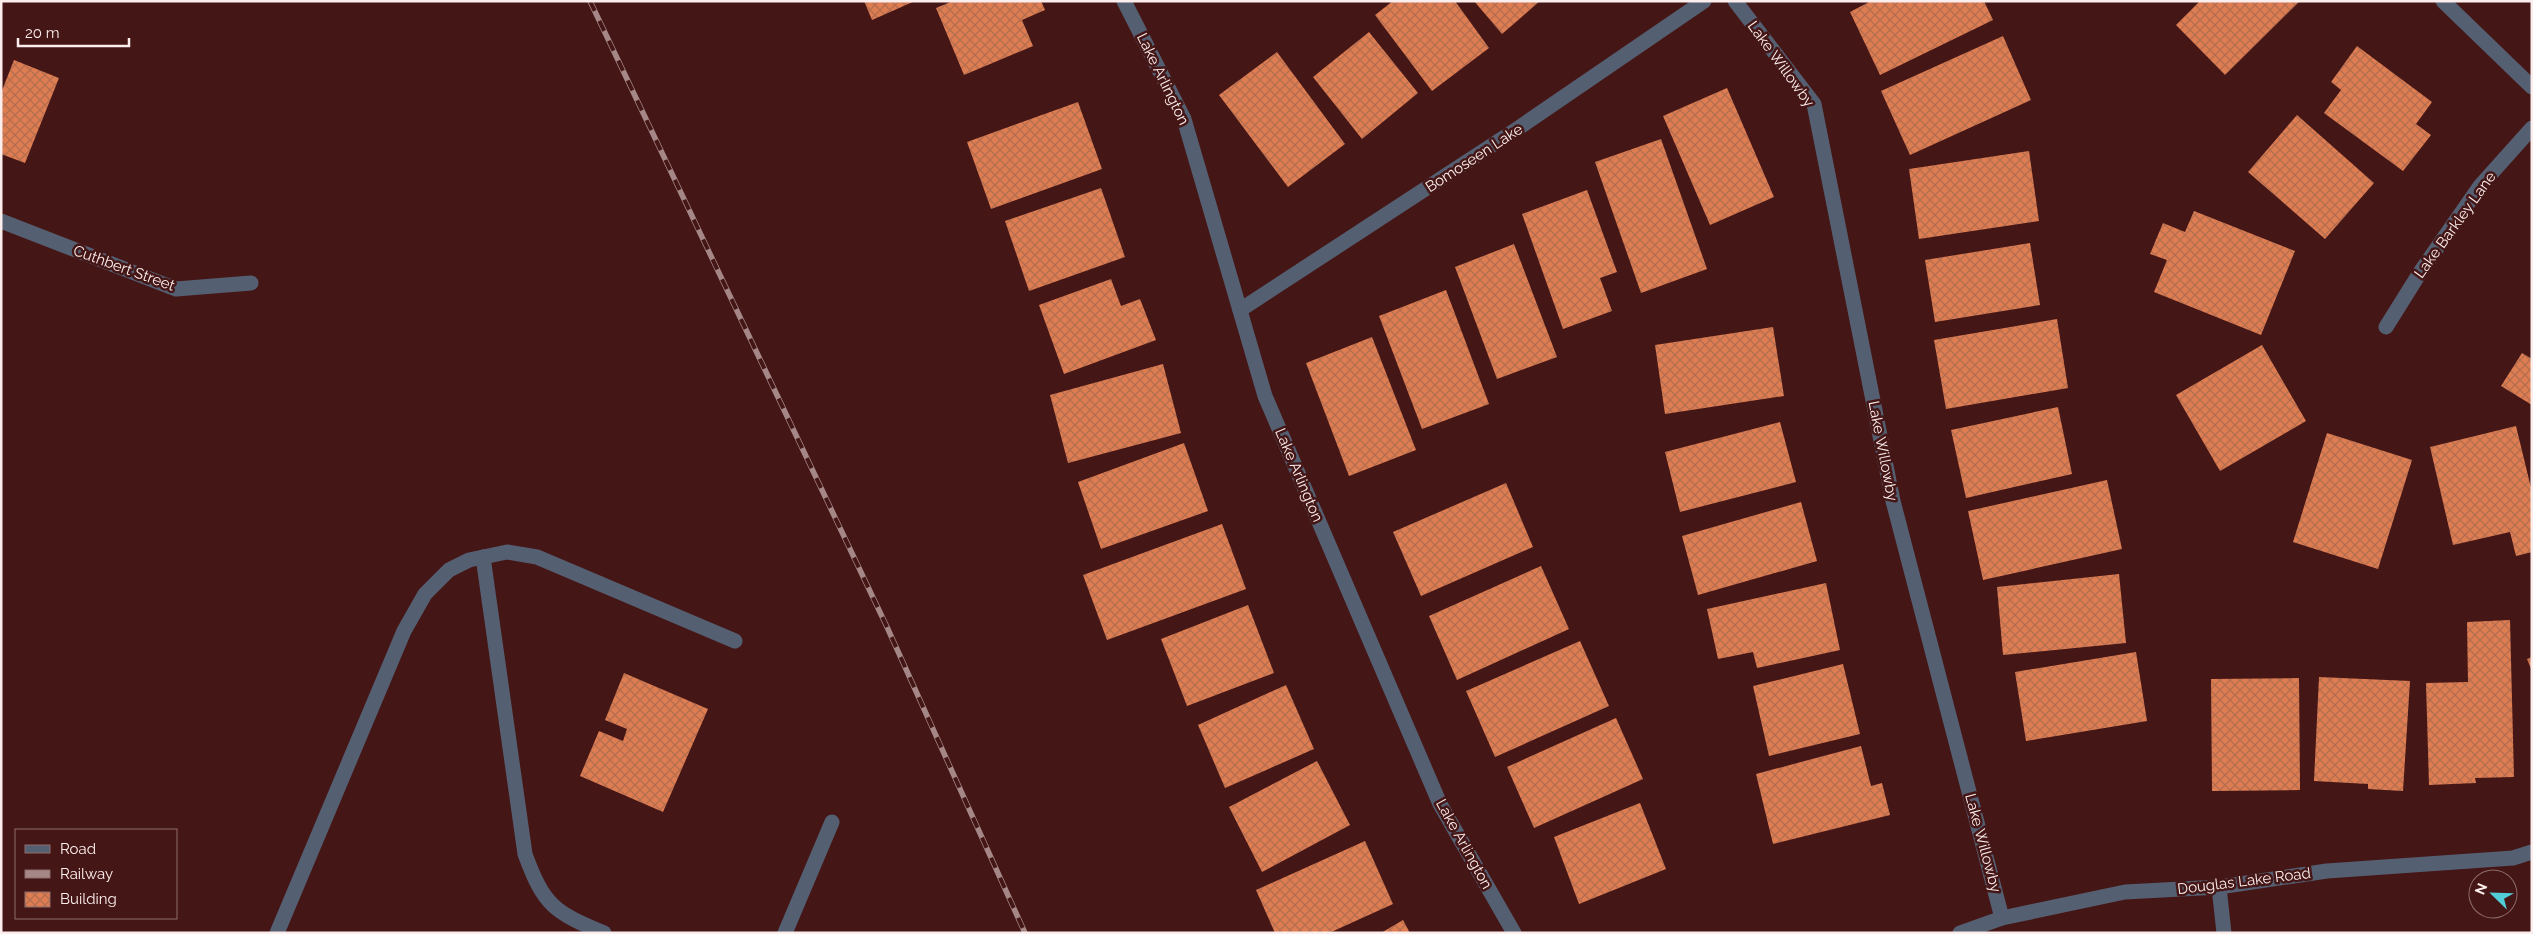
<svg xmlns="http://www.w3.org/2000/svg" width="2533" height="934" font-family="Raleway,sans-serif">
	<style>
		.building { fill: url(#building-cross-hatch) }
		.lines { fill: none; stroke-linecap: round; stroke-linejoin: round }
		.minor { stroke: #555f72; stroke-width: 15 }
		.rail-casing { stroke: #a48786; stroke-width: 5.5 }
		.rail { stroke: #451616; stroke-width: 4; stroke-dasharray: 11; stroke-linecap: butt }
		.labels { text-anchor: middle; stroke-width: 5; stroke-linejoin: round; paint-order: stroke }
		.street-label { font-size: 15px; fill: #fbeeed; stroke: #451616 }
	</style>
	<defs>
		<pattern id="building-cross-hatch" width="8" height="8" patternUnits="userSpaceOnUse" patternTransform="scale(1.25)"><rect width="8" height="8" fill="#df7d52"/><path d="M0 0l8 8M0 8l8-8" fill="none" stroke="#b36d4f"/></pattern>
	</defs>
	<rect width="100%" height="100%" fill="#451616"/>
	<g class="building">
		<path d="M 864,1 L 915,1 L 872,20 Z"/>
		<path d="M 953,1 L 1041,1 L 1045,10 L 1022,20 L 1033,46 L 964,75 L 936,8 Z"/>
		<path d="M 1393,1 L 1455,1 L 1489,48 L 1432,91 L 1375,15 Z"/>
		<path d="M 1474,1 L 1540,1 L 1502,34 Z"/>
		<path d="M 1871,1 L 1984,1 L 1993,20 L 1880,75 L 1850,12 Z"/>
		<path d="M 2200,1 L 2300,1 L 2225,75 L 2176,25 Z"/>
		<path d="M 1369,32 L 1418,93 L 1362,139 L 1313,77 Z"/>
		<path d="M 2003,36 L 2031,100 L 1910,155 L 1881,91 Z"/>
		<path d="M 2357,46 L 2432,102 L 2416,124 L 2431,135 L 2403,171 L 2324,113 L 2341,90 L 2331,82 Z"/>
		<path d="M 1277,52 L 1345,144 L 1288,187 L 1219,95 Z"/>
		<path d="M 14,60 L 59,78 L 25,163 L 1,154 L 1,93 Z"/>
		<path d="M 1727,88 L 1774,197 L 1710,225 L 1663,116 Z"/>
		<path d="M 1078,102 L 1102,169 L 991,209 L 967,142 Z"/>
		<path d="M 2297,115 L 2374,183 L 2325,239 L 2248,172 Z"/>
		<path d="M 1661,139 L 1707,269 L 1641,293 L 1595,162 Z"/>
		<path d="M 2029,151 L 2039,221 L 1919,239 L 1909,169 Z"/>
		<path d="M 1101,188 L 1125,257 L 1029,291 L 1005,221 Z"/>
		<path d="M 1587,190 L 1617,272 L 1600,278 L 1612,311 L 1563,329 L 1522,214 Z"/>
		<path d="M 2194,211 L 2295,251 L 2261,335 L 2154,292 L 2167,260 L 2150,254 L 2163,223 L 2185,232 Z"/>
		<path d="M 2030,243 L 2040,305 L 1935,322 L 1925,260 Z"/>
		<path d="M 1514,244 L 1557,357 L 1497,379 L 1455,267 Z"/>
		<path d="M 1111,279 L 1121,306 L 1140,299 L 1156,340 L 1064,374 L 1039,305 Z"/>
		<path d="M 1446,290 L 1489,404 L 1422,429 L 1379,316 Z"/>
		<path d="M 2057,319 L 2068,388 L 1946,409 L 1934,340 Z"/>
		<path d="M 1773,327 L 1784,396 L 1665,414 L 1655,345 Z"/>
		<path d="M 1372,337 L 1416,450 L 1349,476 L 1306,363 Z"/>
		<path d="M 2262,345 L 2306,421 L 2220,471 L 2176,395 Z"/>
		<path d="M 2522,353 L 2532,359 L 2532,405 L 2501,386 Z"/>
		<path d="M 1163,364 L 1181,433 L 1068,463 L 1050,395 Z"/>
		<path d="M 2058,407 L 2072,474 L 1966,498 L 1951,430 Z"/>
		<path d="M 1780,422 L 1796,482 L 1680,512 L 1665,452 Z"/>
		<path d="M 2516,426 L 2532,492 L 2532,552 L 2516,556 L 2510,532 L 2453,545 L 2430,447 Z"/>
		<path d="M 2327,433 L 2412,460 L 2378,569 L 2293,542 Z"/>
		<path d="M 1184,443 L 1208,511 L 1101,549 L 1078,482 Z"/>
		<path d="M 2107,480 L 2122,549 L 1983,580 L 1968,511 Z"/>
		<path d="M 1506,483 L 1533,547 L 1421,596 L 1393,532 Z"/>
		<path d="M 1801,502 L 1817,561 L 1698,595 L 1682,536 Z"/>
		<path d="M 1222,524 L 1246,589 L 1107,640 L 1083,575 Z"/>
		<path d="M 1541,566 L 1569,629 L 1457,680 L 1429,616 Z"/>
		<path d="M 2119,574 L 2126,643 L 2003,655 L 1997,587 Z"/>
		<path d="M 1826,583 L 1840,650 L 1757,668 L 1753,652 L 1718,659 L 1707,609 Z"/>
		<path d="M 1248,605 L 1274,673 L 1187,706 L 1161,639 Z"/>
		<path d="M 2510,620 L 2514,777 L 2475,778 L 2476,783 L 2429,785 L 2426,683 L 2468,682 L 2467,622 Z"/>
		<path d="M 1580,641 L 1609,706 L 1495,757 L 1466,691 Z"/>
		<path d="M 2136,652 L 2147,721 L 2026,741 L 2015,672 Z"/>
		<path d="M 2532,657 L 2532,671 L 2527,659 Z"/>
		<path d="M 1843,664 L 1860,734 L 1769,756 L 1753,686 Z"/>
		<path d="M 624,673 L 708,709 L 663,812 L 580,776 L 599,731 L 623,741 L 627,729 L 605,720 Z"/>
		<path d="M 2319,677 L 2410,681 L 2403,791 L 2368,789 L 2368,784 L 2314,781 Z"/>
		<path d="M 2299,678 L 2300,790 L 2212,791 L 2211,679 Z"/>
		<path d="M 1286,685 L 1314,749 L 1225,788 L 1198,725 Z"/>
		<path d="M 1616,718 L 1643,779 L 1534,828 L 1507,767 Z"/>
		<path d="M 1861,746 L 1871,786 L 1882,783 L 1890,815 L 1773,844 L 1756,774 Z"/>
		<path d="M 1317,761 L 1350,825 L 1262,872 L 1229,807 Z"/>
		<path d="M 1640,803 L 1666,869 L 1579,904 L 1554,837 Z"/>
		<path d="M 1365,841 L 1393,904 L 1329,933 L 1275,933 L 1256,890 Z"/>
		<path d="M 1403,920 L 1410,933 L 1381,933 Z"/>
	</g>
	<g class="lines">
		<g class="minor">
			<path d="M 1124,1 L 1184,119 L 1265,396 L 1440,804 L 1514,933"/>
			<path d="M 1735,1 L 1814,104 L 1893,501 L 2002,918"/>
			<path d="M 2443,1 L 2532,87"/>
			<path d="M 1,221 L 176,289 L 251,283"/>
			<path d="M 1240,310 L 1517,129 L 1704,1"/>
			<path d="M 2386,327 L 2421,271 L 2480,186 L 2532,128"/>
			<path d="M 483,557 L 525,854 C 544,906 554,912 604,933"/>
			<path d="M 2219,887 L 2224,933"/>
			<path d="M 277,933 L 404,631 L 425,594 L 449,570 L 469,560 L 507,552 L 537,557 L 735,641"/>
			<path d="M 785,933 L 832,822"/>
			<path d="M 1960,933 L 2002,918 L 2125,892 L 2219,887 L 2327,871 L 2513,858 L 2532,852"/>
		</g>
		<defs>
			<path id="rail" d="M 590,1 L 887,627 L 1025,933"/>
		</defs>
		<use href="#rail" class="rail-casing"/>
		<use href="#rail" class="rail"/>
	</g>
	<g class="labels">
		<g class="street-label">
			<text transform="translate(1781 64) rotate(54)" y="5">Lake Willowby</text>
			<text transform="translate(1163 79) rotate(64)" y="5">Lake Arlington</text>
			<text transform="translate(1474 158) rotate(-33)" y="5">Bomoseen Lake</text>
			<text transform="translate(2455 225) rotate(-54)" y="5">Lake Barkley Lane</text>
			<text transform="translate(124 268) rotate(20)" y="5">Cuthbert Street</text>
			<text transform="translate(1883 451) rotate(79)" y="5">Lake Willowby</text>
			<text transform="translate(1299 475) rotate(67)" y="5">Lake Arlington</text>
			<text transform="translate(1983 843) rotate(75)" y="5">Lake Willowby</text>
			<text transform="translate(1464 844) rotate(61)" y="5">Lake Arlington</text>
			<text transform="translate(2244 881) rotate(-7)" y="5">Douglas Lake Road</text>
		</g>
	</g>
	<rect width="2533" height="934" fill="none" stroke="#fbeeed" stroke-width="5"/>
	<rect x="15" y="829" width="162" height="90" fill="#451616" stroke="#8e6c6c"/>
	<rect x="25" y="845" width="25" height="8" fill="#555f72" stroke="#8e6c6c"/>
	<text x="60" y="854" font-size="15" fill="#fbeeed">Road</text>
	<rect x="25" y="870" width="25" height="8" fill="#a48786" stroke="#8e6c6c"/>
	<text x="60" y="879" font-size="15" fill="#fbeeed">Railway</text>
	<rect x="25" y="892" width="25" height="15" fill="url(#building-cross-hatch)" stroke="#8e6c6c"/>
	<text x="60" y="904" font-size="15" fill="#fbeeed">Building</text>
	<g transform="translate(2493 894) rotate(293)"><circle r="24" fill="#451616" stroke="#8e6c6c"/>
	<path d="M0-4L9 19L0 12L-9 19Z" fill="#52ccd6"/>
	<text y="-8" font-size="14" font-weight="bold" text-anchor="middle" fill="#fbeeed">N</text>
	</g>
	<path d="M18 38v8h111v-8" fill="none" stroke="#fbeeed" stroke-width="2.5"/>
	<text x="25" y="38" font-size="15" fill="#fbeeed" stroke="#451616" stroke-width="4" paint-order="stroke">20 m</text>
</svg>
